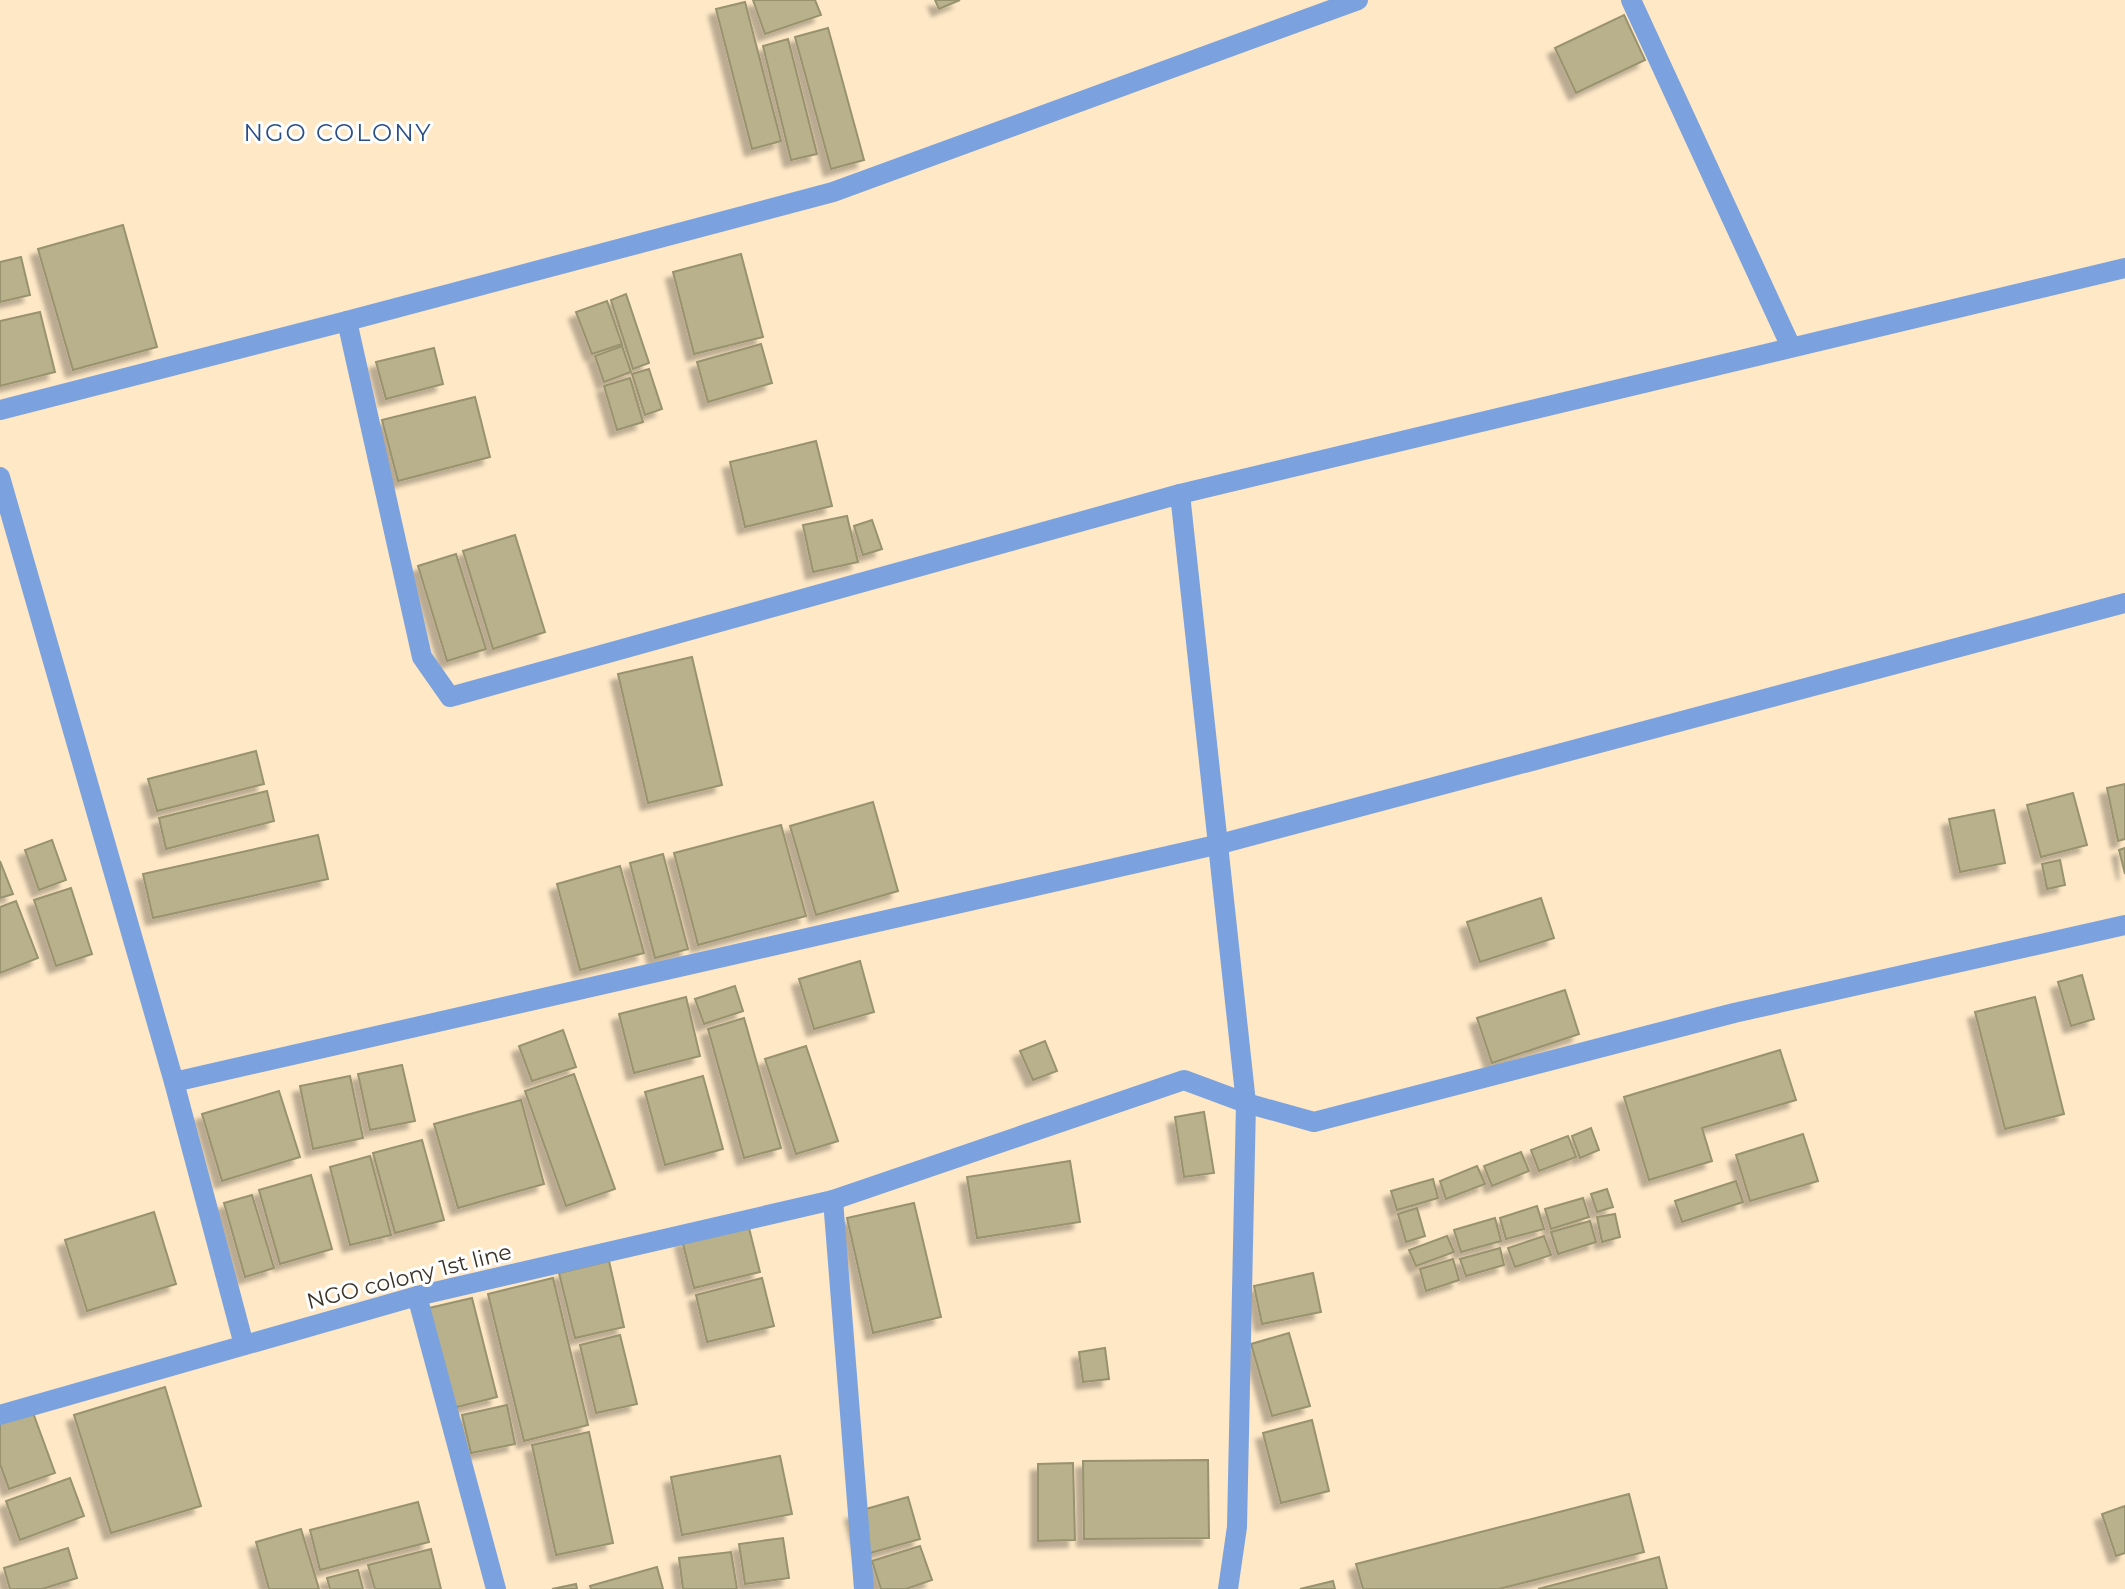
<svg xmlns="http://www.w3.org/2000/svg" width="2125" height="1589" font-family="Montserrat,sans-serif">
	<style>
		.building { fill: #b8b18c; stroke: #98926e; stroke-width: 2; filter: url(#shadow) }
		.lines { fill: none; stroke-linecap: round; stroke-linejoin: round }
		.minor { stroke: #7ba2de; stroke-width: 20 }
		.labels { text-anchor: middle; stroke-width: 6; stroke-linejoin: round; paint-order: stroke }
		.street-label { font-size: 22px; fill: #3c3427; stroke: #fff }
		.neighbourhood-label { font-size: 24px; letter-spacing: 2px; fill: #2b4e85; stroke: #fff }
	</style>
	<defs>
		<filter id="shadow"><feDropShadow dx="-7" dy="7" stdDeviation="2" flood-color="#0004"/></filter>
	</defs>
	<rect width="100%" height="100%" fill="#fee8c6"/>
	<g class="building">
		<path d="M 753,0 L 815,0 L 821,15 L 765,34 Z"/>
		<path d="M 935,0 L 960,0 L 939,9 Z"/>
		<path d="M 745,2 L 781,141 L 752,149 L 716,9 Z"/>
		<path d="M 1624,15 L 1645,60 L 1576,93 L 1555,48 Z"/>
		<path d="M 828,28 L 864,160 L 831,169 L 795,37 Z"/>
		<path d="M 788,39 L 817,154 L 791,160 L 763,46 Z"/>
		<path d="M 123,225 L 157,347 L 73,370 L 38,249 Z"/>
		<path d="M 741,254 L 763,337 L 694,354 L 673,272 Z"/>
		<path d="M 21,257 L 30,295 L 0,302 L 0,262 Z"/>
		<path d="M 626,294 L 649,363 L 633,369 L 611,300 Z"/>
		<path d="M 607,301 L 622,344 L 592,354 L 576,312 Z"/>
		<path d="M 40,312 L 55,372 L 0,386 L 0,321 Z"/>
		<path d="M 761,344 L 772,383 L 708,402 L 697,362 Z"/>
		<path d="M 622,346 L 631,372 L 604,382 L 595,356 Z"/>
		<path d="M 434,348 L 443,384 L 386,399 L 376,362 Z"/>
		<path d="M 649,369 L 662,409 L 645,415 L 632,374 Z"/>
		<path d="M 630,378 L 643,422 L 617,430 L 604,386 Z"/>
		<path d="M 475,397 L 490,457 L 398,481 L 382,420 Z"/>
		<path d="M 816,441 L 832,506 L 745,527 L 730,462 Z"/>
		<path d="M 847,516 L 858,562 L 813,572 L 803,525 Z"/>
		<path d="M 872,520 L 882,549 L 863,555 L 854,526 Z"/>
		<path d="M 515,535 L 545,632 L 493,649 L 463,551 Z"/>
		<path d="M 456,554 L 486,649 L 447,661 L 418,566 Z"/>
		<path d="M 692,657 L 722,785 L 648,803 L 618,674 Z"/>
		<path d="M 256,751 L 264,784 L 157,811 L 148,779 Z"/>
		<path d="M 2125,784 L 2125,839 L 2118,841 L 2107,788 Z"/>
		<path d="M 267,791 L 274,821 L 166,849 L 159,818 Z"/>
		<path d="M 2073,793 L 2087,845 L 2041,857 L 2027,805 Z"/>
		<path d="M 873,802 L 898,891 L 816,915 L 790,826 Z"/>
		<path d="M 1994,810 L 2005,863 L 1960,872 L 1949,819 Z"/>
		<path d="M 781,825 L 806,916 L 698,945 L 674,853 Z"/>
		<path d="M 318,835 L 328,879 L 153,918 L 143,874 Z"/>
		<path d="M 52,840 L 66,880 L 39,890 L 25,850 Z"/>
		<path d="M 2125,848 L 2125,874 L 2119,850 Z"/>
		<path d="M 663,854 L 688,949 L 655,958 L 630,863 Z"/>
		<path d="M 2060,860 L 2065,885 L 2047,889 L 2042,864 Z"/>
		<path d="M 0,861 L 13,894 L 0,898 Z"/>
		<path d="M 620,866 L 644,953 L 580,970 L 557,884 Z"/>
		<path d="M 71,888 L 92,954 L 56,966 L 34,900 Z"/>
		<path d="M 1541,898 L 1554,938 L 1480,962 L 1467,922 Z"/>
		<path d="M 16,901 L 38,958 L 0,973 L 0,907 Z"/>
		<path d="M 860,961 L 874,1012 L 814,1029 L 799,979 Z"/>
		<path d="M 2082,975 L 2094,1019 L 2071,1026 L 2058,982 Z"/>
		<path d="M 735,986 L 743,1011 L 704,1024 L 695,999 Z"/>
		<path d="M 1565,990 L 1579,1034 L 1492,1063 L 1477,1018 Z"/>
		<path d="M 686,997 L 700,1056 L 634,1073 L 619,1014 Z"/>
		<path d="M 2035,997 L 2064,1114 L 2005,1129 L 1975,1012 Z"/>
		<path d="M 744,1018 L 781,1148 L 744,1158 L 708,1029 Z"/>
		<path d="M 563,1030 L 576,1067 L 532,1081 L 519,1046 Z"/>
		<path d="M 1045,1041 L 1057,1071 L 1033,1080 L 1020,1051 Z"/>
		<path d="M 806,1046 L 838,1141 L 796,1154 L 765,1059 Z"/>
		<path d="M 1780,1050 L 1796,1100 L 1702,1128 L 1712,1161 L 1649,1180 L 1624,1097 Z"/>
		<path d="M 402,1065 L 415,1121 L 370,1130 L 358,1074 Z"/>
		<path d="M 574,1074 L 615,1189 L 566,1206 L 525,1091 Z"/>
		<path d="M 350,1076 L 363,1138 L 313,1149 L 300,1086 Z"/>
		<path d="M 703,1076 L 723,1149 L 665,1165 L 645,1092 Z"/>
		<path d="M 279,1091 L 300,1157 L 222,1181 L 202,1114 Z"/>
		<path d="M 521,1100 L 544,1184 L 458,1208 L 434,1124 Z"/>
		<path d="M 1204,1112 L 1214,1173 L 1184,1177 L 1175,1117 Z"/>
		<path d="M 1591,1128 L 1599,1150 L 1580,1158 L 1572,1136 Z"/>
		<path d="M 1803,1134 L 1818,1181 L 1750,1201 L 1736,1155 Z"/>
		<path d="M 1568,1136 L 1576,1157 L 1539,1171 L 1531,1150 Z"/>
		<path d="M 422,1140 L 444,1220 L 395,1233 L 373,1153 Z"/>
		<path d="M 1521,1152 L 1529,1171 L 1492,1186 L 1484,1166 Z"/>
		<path d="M 370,1156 L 391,1235 L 350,1245 L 330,1167 Z"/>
		<path d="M 1070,1161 L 1080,1222 L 977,1238 L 967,1177 Z"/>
		<path d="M 1477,1166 L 1485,1184 L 1446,1199 L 1440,1181 Z"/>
		<path d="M 311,1175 L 332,1249 L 280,1264 L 259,1190 Z"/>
		<path d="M 1433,1179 L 1438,1198 L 1397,1210 L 1391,1191 Z"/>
		<path d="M 1736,1181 L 1743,1202 L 1682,1222 L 1675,1201 Z"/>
		<path d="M 1607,1189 L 1613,1207 L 1597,1212 L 1591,1194 Z"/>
		<path d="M 252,1195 L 274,1268 L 245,1277 L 224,1203 Z"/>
		<path d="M 1583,1198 L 1589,1217 L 1551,1229 L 1545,1209 Z"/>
		<path d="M 914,1203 L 941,1317 L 873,1333 L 847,1218 Z"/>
		<path d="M 1537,1206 L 1544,1229 L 1506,1239 L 1500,1218 Z"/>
		<path d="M 1417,1208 L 1425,1236 L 1406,1242 L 1398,1214 Z"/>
		<path d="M 154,1212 L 176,1284 L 87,1311 L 65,1240 Z"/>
		<path d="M 1615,1214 L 1620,1237 L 1602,1242 L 1597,1217 Z"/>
		<path d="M 1495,1218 L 1501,1241 L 1461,1252 L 1454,1230 Z"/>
		<path d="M 1590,1221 L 1596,1242 L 1558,1254 L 1551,1232 Z"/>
		<path d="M 748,1224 L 760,1272 L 694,1288 L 682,1240 Z"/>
		<path d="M 1447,1236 L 1454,1252 L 1416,1266 L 1409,1250 Z"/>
		<path d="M 1544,1236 L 1551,1255 L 1515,1267 L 1508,1248 Z"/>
		<path d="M 1500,1248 L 1504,1265 L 1466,1276 L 1460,1259 Z"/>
		<path d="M 1453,1259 L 1459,1280 L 1426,1291 L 1420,1269 Z"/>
		<path d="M 609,1261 L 624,1327 L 575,1338 L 559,1273 Z"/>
		<path d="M 1313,1273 L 1321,1312 L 1262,1324 L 1254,1286 Z"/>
		<path d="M 553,1278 L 588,1425 L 524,1441 L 488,1294 Z"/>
		<path d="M 762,1278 L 774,1326 L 707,1342 L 696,1295 Z"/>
		<path d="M 472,1298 L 497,1397 L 453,1408 L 429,1308 Z"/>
		<path d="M 1289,1333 L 1310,1406 L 1272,1416 L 1251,1344 Z"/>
		<path d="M 620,1335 L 637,1404 L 596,1413 L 580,1345 Z"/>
		<path d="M 1105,1348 L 1109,1379 L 1083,1382 L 1079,1352 Z"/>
		<path d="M 165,1387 L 201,1506 L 111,1533 L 74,1415 Z"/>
		<path d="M 507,1405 L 515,1444 L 471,1453 L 462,1415 Z"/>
		<path d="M 32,1410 L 55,1473 L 9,1489 L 0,1464 L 0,1422 Z"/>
		<path d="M 1312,1420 L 1329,1491 L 1281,1503 L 1263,1433 Z"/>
		<path d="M 589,1432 L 613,1543 L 556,1555 L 532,1445 Z"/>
		<path d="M 780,1456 L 792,1514 L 682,1535 L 671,1477 Z"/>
		<path d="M 1208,1460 L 1209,1538 L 1084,1539 L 1083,1461 Z"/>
		<path d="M 1073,1463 L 1075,1540 L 1038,1541 L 1038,1464 Z"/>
		<path d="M 70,1478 L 84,1516 L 20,1540 L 6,1501 Z"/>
		<path d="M 1629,1494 L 1644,1552 L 1499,1589 L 1363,1589 L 1356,1564 Z"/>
		<path d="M 908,1497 L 920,1539 L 863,1555 L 852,1513 Z"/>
		<path d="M 418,1502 L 429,1542 L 320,1570 L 310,1530 Z"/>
		<path d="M 2125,1506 L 2125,1553 L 2116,1556 L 2102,1514 Z"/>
		<path d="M 301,1529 L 319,1589 L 269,1589 L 256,1542 Z"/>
		<path d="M 783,1538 L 789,1578 L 745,1584 L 739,1544 Z"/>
		<path d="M 920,1546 L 932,1580 L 906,1589 L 881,1589 L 872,1561 Z"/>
		<path d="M 68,1548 L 77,1578 L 42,1589 L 10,1589 L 4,1568 Z"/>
		<path d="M 431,1549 L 441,1589 L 375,1589 L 368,1565 Z"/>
		<path d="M 731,1552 L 737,1589 L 683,1589 L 679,1558 Z"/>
		<path d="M 1659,1557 L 1667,1589 L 1538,1589 Z"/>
		<path d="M 657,1567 L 663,1589 L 591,1589 L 590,1586 Z"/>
		<path d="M 358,1570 L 363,1589 L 330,1589 L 327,1578 Z"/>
		<path d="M 1333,1581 L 1335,1589 L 1300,1589 Z"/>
		<path d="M 576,1584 L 577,1589 L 552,1589 Z"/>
	</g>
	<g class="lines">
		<g class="minor">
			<path d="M 1631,0 L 1791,347"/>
			<path d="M 347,321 L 833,192 L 1358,0"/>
			<path d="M 0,410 L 347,321 L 422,657 L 450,697 L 1180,494 L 1246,1103 L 1237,1527 L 1228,1589"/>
			<path d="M 0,477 L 174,1082 L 244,1345"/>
			<path d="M 1180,494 L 2125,268"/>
			<path d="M 174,1082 L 1220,844 L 2125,603"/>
			<path d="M 833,1200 L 864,1589"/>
			<path d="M 417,1296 L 496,1589"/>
			<path d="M 0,1415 L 417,1296 L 833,1200 L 1184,1080 L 1246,1103 L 1314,1122 L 1734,1013 L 2125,925"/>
		</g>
	</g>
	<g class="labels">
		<g class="street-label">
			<text transform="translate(409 1276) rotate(-14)" y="8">NGO colony 1st line</text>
		</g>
		<g class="neighbourhood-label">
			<text x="338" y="141">NGO COLONY</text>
		</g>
	</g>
</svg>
